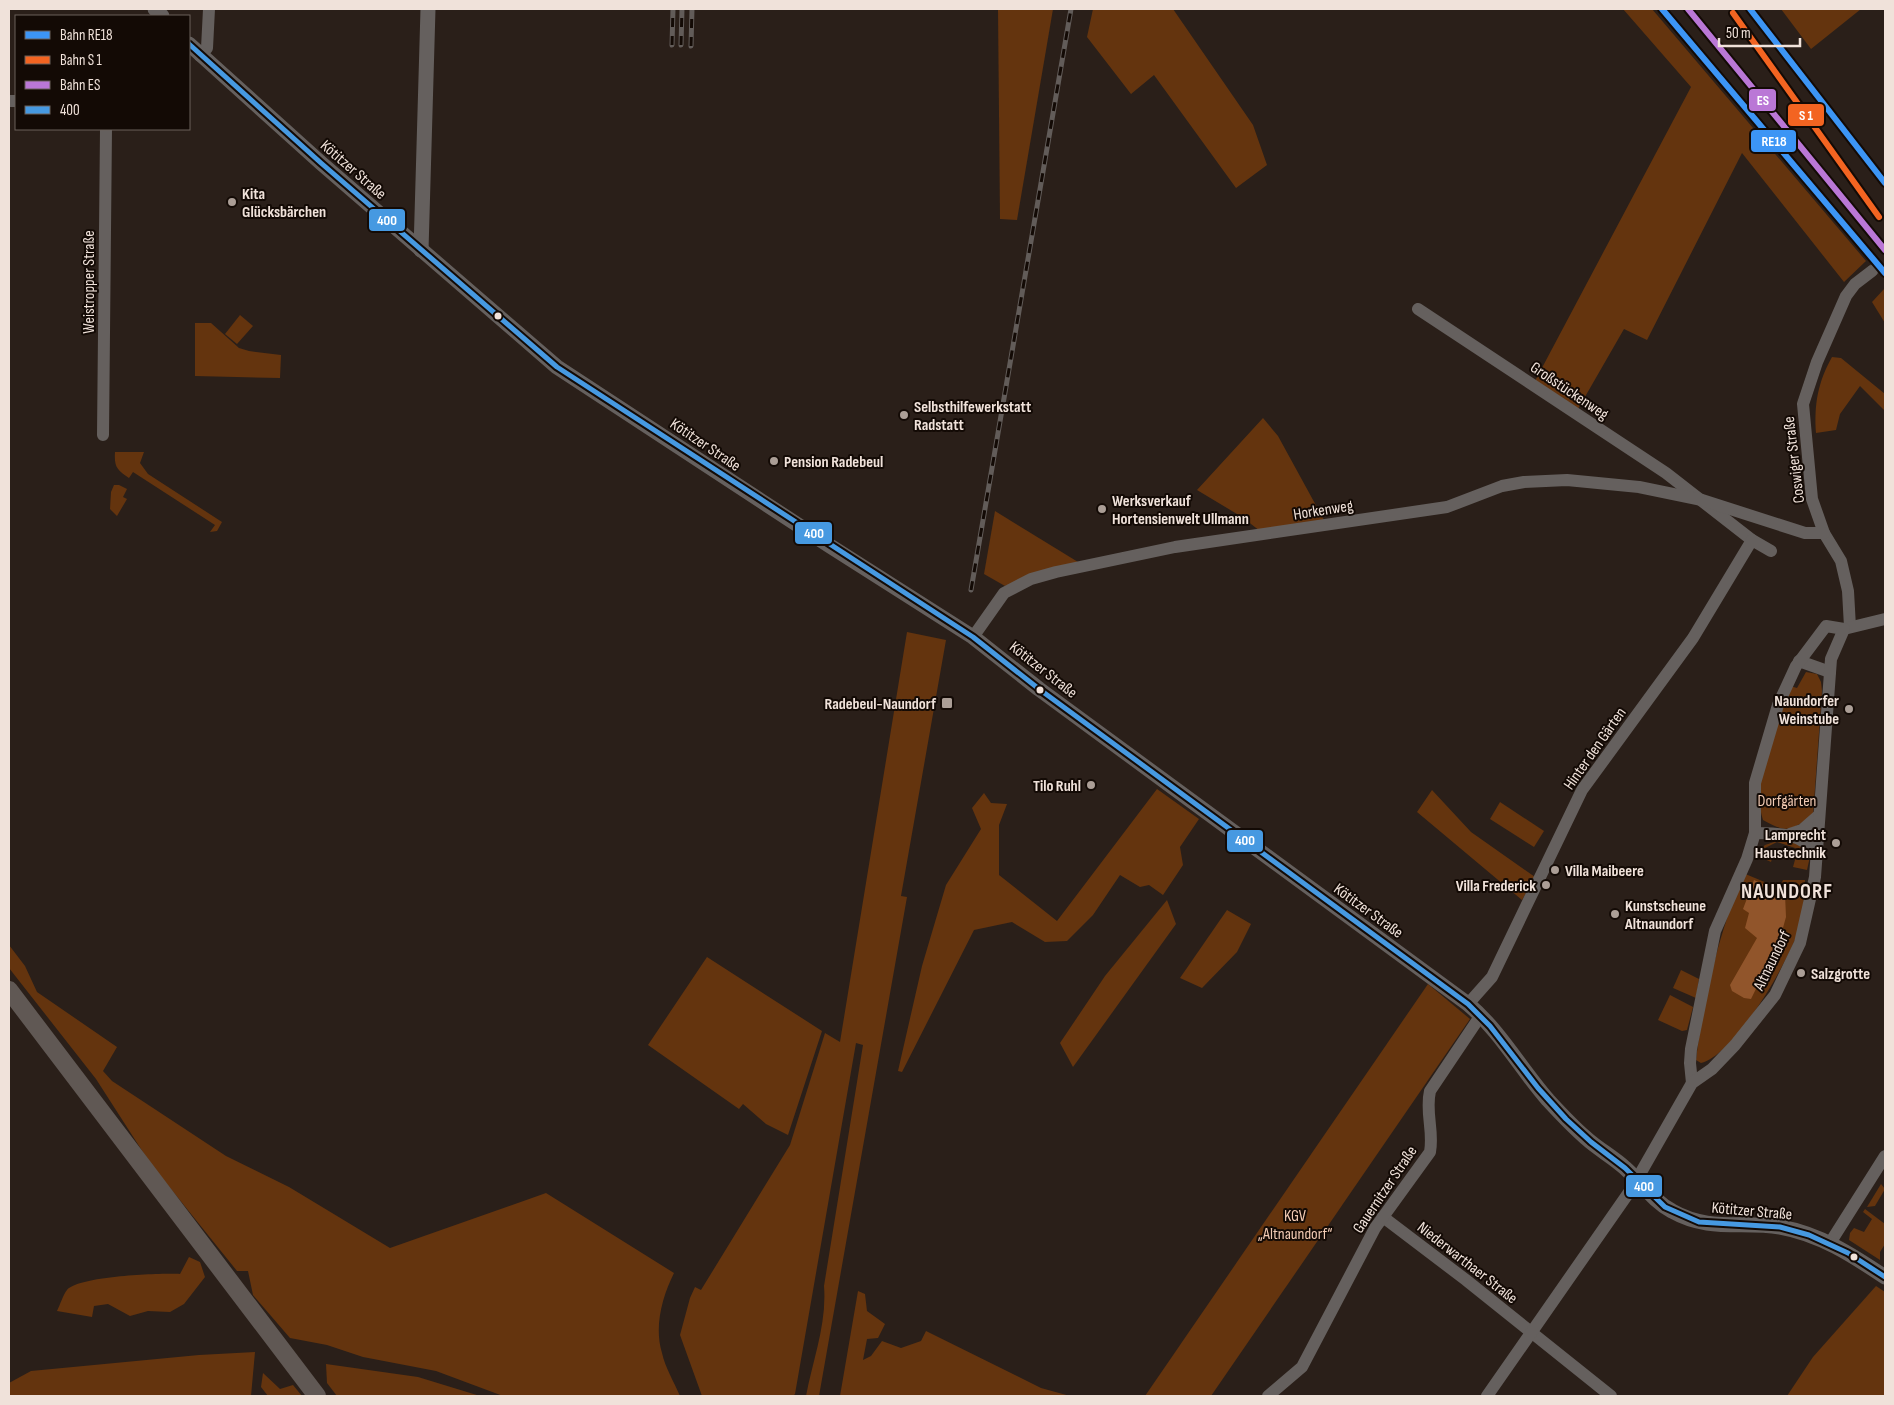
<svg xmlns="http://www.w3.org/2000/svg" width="1894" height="1405" font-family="'Sofia Sans Condensed',sans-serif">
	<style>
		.green { fill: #64340e }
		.water { fill: #91552b }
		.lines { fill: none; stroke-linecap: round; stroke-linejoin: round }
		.minor-tunnel { stroke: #483c36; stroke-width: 12; stroke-dasharray: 12 6; stroke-linecap: butt }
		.minor { stroke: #65605e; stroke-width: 12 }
		.tertiary { stroke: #65605e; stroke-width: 15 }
		.secondary { stroke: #605854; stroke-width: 18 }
		.rail-casing { stroke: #625c59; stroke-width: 5 }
		.rail { stroke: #130a05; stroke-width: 3; stroke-dasharray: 9; stroke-linecap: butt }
		.bus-1-casing { stroke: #130a05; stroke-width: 9 }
		.bus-1 { stroke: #4699e1; stroke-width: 5 }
		.rail-1-casing { stroke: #130a05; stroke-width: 10 }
		.rail-2-casing { stroke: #130a05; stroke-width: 10 }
		.rail-3-casing { stroke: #130a05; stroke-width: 10 }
		.rail-1 { stroke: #3c95f5; stroke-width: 6 }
		.rail-2 { stroke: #f36421; stroke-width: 6 }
		.rail-3 { stroke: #ba77d6; stroke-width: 6 }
		.poi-dot { fill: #ab9e96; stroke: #130a05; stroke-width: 2 }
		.bus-dot { fill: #f0e2da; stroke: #130a05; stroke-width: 2 }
		.labels { text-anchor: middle; stroke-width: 4; stroke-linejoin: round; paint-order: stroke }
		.street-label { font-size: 16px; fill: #f0e2da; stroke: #130a05 }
		.poi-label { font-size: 16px; font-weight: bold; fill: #f0e2da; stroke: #130a05; text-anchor: start }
		.park-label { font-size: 16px; fill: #f2cbb4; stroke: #130a05 }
		.district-label { font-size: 21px; font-weight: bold; letter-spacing: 1px; fill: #f0e2da; stroke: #130a05 }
		.line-badge { stroke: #130a05; stroke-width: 2 }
		.badge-label { font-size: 14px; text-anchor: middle; font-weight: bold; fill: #fff }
	</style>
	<rect width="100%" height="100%" fill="#2a1f19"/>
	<g class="green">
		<path d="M 998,9 L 1053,9 L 1017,220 L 1000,219 Z"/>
		<path d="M 1093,9 L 1173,9 L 1253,125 L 1267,165 L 1236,188 L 1154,75 L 1131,94 L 1087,37 Z"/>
		<path d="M 1623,9 L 1652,9 L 1866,261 L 1844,282 L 1742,153 L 1647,340 L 1624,329 L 1578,409 L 1535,381 L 1691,87 Z"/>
		<path d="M 1781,9 L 1861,9 L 1811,49 Z"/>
		<path d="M 1885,288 L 1885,323 L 1872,302 Z"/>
		<path d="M 240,315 L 253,326 L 237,344 L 225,334 Z"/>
		<path d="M 195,323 L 211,323 L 239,348 L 249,351 L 281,355 L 280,378 L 195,376 Z"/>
		<path d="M 1832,357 L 1841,358 L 1885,394 L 1885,411 L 1860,386 L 1840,414 L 1836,430 L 1816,433 C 1814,404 1818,382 1832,357 Z"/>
		<path d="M 1263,418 L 1278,436 L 1324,520 L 1260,531 L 1242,517 L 1197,490 Z"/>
		<path d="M 115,452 L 144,452 L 140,463 L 148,474 L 222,522 L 217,531 L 210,532 L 215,525 L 133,472 L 129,478 C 117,470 114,467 115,452 Z"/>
		<path d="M 114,485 L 119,485 L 127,489 L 123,497 L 127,499 L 117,516 L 110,509 L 111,492 Z"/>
		<path d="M 995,511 L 1078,562 L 1005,586 L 984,574 Z"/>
		<path d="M 907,632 L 946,640 L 901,896 L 907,897 L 819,1396 L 806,1396 C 813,1359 827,1324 824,1286 L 863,1045 L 856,1043 L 795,1394 L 793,1396 L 702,1396 L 680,1335 L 690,1298 L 695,1287 L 701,1290 L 790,1145 L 825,1033 L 840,1042 Z"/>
		<path d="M 1806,672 L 1817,674 L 1821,682 L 1822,691 L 1813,816 C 1790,830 1788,834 1763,820 C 1750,781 1778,724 1790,686 L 1797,688 Z"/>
		<path d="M 1157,789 L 1199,819 L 1180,847 L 1183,865 L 1163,895 L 1149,885 L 1140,887 L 1120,875 L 1093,915 L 1067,941 L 1045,942 L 1012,922 L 974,930 L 902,1072 L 898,1071 L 922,966 L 946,885 L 981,829 L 972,808 L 984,793 L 991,803 L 1007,804 L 999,825 L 999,875 L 1057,921 Z"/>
		<path d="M 1432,790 L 1471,832 L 1535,877 L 1522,900 L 1417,812 Z"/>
		<path d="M 1500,802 L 1544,831 L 1534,847 L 1490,819 Z"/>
		<path d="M 1789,837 L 1811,852 L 1807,870 L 1793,867 L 1798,849 L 1777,842 L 1763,849 L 1761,854 L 1766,856 L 1768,852 L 1775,848 L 1771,862 L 1758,856 L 1757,852 L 1765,845 Z"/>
		<path d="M 1743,873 L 1779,888 L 1783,880 L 1805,880 C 1804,895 1804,912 1800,926 C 1791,958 1735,1055 1701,1063 L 1696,1060 C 1704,993 1719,936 1743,873 Z"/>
		<path d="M 1167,900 L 1176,924 L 1073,1067 L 1060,1043 L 1105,976 Z"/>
		<path d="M 1227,910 L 1251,924 L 1237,952 L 1202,988 L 1180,978 Z"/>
		<path d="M 9,945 L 25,966 L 37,992 L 117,1047 L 103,1071 L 112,1081 L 226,1156 L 289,1187 L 390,1248 L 546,1193 L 674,1273 C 662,1297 654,1327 662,1353 C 665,1367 674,1382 680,1396 L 503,1396 L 436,1371 L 363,1357 L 327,1345 L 290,1338 L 253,1295 L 248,1271 L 237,1271 L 150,1163 L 96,1079 L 9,968 Z"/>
		<path d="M 707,957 L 822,1031 L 788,1135 L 766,1124 L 743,1104 L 739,1109 L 648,1045 Z"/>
		<path d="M 1681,970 L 1699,979 L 1696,998 L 1673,988 Z"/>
		<path d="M 1428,984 L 1470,1019 L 1211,1396 L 1145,1396 Z"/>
		<path d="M 1670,995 L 1693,1007 L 1687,1030 L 1682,1031 L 1658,1020 Z"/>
		<path d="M 1881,1184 L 1885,1189 L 1875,1206 L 1867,1207 Z"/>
		<path d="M 1865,1209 L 1885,1224 L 1885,1244 L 1880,1252 L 1880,1260 L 1849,1240 L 1850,1233 L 1854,1228 L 1864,1232 L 1872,1219 L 1863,1212 Z"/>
		<path d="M 189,1257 L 200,1262 L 205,1277 L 184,1304 L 170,1312 L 148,1311 L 130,1316 L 108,1304 L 94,1306 L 92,1317 L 57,1311 C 60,1305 63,1295 67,1290 C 79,1276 160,1273 180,1274 Z"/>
		<path d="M 1876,1286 L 1885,1292 L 1885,1396 L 1787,1396 L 1813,1357 Z"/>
		<path d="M 858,1291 L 865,1294 L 867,1311 L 885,1324 L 878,1338 L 867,1339 L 863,1360 L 871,1356 L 882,1341 L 901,1348 L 921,1341 L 926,1331 L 1041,1388 L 1070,1396 L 840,1396 Z"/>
		<path d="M 255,1352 L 251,1396 L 9,1396 L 9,1383 L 31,1371 L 199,1355 Z"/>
		<path d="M 326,1364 L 418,1377 L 480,1396 L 337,1396 L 327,1383 Z"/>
		<path d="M 263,1373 L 280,1389 L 293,1385 L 302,1396 L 268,1396 L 261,1387 Z"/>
	</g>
	<path class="water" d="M 1754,880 L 1785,894 L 1786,917 L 1779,942 L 1751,999 L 1744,998 L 1732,991 L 1730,985 L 1757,938 L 1745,928 L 1749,913 L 1743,909 Z"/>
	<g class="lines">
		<path class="minor-tunnel" d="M 1872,271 L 1885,260"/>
		<g class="minor">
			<path d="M 200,56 L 207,48 L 209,9"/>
			<path d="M 9,101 L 16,101"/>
			<path d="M 1418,309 L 1666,473 L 1752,540"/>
			<path d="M 103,435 L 106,129"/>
			<path d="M 1850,627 L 1848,591 L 1841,561 L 1824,533 L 1812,499 L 1803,404 L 1817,362 L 1846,296 L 1855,284 L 1872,271"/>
			<path d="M 1844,629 L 1885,619"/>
			<path d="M 973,637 L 1004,593 L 1031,579 L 1056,572 L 1175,547 L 1447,507 L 1502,486 L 1524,482 L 1567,480 L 1639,487 L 1702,500 L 1805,533 L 1824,533"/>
			<path d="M 1799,661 L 1830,672"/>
			<path d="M 1755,833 C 1782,834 1795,832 1816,851"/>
			<path d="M 1790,834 L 1802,830 L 1818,816"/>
			<path d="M 1468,1004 L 1492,977 L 1582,790 L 1693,638 L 1752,540 L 1771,551"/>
			<path d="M 1692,1083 L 1690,1063 L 1691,1049 L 1715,931 L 1747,859 L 1755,833 L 1755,783 L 1778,705 L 1796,666 L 1826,626 L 1844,629"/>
			<path d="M 1383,1217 L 1466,1280 L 1611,1396"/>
			<path d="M 1830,1243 L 1885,1156"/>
			<path d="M 1268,1396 L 1302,1367 L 1375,1228 L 1430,1152 C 1434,1131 1425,1112 1430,1091 L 1481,1015"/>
			<path d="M 1487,1396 L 1632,1188 L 1692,1083 L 1712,1069 L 1735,1045 L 1775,995 L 1800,943 L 1815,877 L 1831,659 L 1844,629"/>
		</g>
		<g class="tertiary">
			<path d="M 155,9 L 162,16"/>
			<path d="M 189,44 L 321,163 L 557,367 L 830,546 L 973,637 L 1039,689 L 1468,1004 C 1501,1032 1520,1068 1548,1100 C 1560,1113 1572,1126 1586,1138 C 1598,1149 1613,1157 1625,1168 C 1641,1182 1653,1201 1672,1211 C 1709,1232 1741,1221 1780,1227 C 1820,1234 1852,1255 1885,1277"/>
			<path d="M 421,250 L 428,9"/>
		</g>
		<path class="secondary" d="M 9,990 L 317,1396"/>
		<defs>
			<g id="rail">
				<path d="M 672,45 L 673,9"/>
				<path d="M 681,45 L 682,9"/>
				<path d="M 691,46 L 692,9"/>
				<path d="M 971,590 L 1071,9"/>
			</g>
		</defs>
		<use href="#rail" class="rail-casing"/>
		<use href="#rail" class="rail"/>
		<defs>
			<path id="bus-1" d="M 189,44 L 321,163 L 557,367 L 973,637 L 1039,689 L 1468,1004 L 1490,1026 L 1538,1088 L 1566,1119 L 1591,1142 L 1625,1168 L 1665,1207 L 1699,1222 L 1780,1227 L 1809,1235 L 1848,1253 L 1885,1277"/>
		</defs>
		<use href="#bus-1" class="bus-1-casing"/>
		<use href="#bus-1" class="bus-1"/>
		<defs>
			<g id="rail-1">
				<path d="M 1662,9 L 1885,273"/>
				<path d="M 1750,9 L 1885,183"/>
			</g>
			<path id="rail-2" d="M 1733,13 L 1879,217"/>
			<path id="rail-3" d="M 1688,9 L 1885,250"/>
		</defs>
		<use href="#rail-1" class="rail-1-casing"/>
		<use href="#rail-2" class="rail-2-casing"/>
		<use href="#rail-3" class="rail-3-casing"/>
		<use href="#rail-1" class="rail-1"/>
		<use href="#rail-2" class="rail-2"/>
		<use href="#rail-3" class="rail-3"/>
	</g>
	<g class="poi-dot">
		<circle cx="232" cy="202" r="5"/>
		<circle cx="904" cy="415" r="5"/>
		<circle cx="774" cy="461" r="5"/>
		<circle cx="1102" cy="509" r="5"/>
		<rect x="941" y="697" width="12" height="12" rx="2.5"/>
		<circle cx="1849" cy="709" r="5"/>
		<circle cx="1091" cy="785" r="5"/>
		<circle cx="1836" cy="843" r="5"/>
		<circle cx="1555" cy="870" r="5"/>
		<circle cx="1546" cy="885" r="5"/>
		<circle cx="1615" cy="914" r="5"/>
		<circle cx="1801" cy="973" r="5"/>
	</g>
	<g class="bus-dot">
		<circle cx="498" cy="316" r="4.5"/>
		<circle cx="1040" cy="690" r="4.5"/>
		<circle cx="1854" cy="1257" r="4.5"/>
	</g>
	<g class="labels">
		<g class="street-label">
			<text transform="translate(354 169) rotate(41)" y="6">Kötitzer Straße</text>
			<text transform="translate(88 282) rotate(-90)" y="6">Weistropper Straße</text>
			<text transform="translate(1570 390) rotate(34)" y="6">Großstückenweg</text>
			<text transform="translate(706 444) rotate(34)" y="6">Kötitzer Straße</text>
			<text transform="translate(1793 460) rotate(-97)" y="6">Coswiger Straße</text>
			<text transform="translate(1323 509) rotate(-9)" y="6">Horkenweg</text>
			<text transform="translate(1044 669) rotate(38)" y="6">Kötitzer Straße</text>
			<text transform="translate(1594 748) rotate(-55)" y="6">Hinter den Gärten</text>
			<text transform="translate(1369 910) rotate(36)" y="6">Kötitzer Straße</text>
			<text transform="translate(1771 960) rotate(-64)" y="6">Altnaundorf</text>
			<text transform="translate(1384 1189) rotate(-56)" y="6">Gauernitzer Straße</text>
			<text transform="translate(1752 1210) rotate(5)" y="6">Kötitzer Straße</text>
			<text transform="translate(1468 1262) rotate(38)" y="6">Niederwarthaer Straße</text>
		</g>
		<g class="poi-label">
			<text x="242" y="199">Kita<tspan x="242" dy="18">Glücksbärchen</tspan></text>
			<text x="914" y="412">Selbsthilfewerkstatt<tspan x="914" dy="18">Radstatt</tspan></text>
			<text x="784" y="467">Pension Radebeul</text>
			<text x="1112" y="506">Werksverkauf<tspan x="1112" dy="18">Hortensienwelt Ullmann</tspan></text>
			<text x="1839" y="706" text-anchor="end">Naundorfer<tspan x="1839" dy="18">Weinstube</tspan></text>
			<text x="936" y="709" text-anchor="end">Radebeul-Naundorf</text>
			<text x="1081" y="791" text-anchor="end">Tilo Ruhl</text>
			<text x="1826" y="840" text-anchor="end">Lamprecht<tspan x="1826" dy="18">Haustechnik</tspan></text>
			<text x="1565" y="876">Villa Maibeere</text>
			<text x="1536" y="891" text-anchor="end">Villa Frederick</text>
			<text x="1625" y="911">Kunstscheune<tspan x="1625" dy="18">Altnaundorf</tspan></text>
			<text x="1811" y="979">Salzgrotte</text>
		</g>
		<g class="park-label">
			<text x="1787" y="806">Dorfgärten</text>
			<text x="1295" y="1221">KGV<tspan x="1295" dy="18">„Altnaundorf“</tspan></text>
		</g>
		<g class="district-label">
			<text x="1787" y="898">NAUNDORF</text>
		</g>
	</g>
	<g class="line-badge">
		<rect x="1748" y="88" width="29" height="24" rx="5" fill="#ba77d6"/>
		<rect x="1787" y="103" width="38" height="24" rx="5" fill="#f36421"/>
		<rect x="1750" y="129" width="47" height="24" rx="5" fill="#3c95f5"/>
		<rect x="368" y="208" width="38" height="24" rx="5" fill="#4699e1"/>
		<rect x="794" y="521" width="39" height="24" rx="5" fill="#4699e1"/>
		<rect x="1226" y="829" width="38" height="24" rx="5" fill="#4699e1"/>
		<rect x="1625" y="1174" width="38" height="24" rx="5" fill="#4699e1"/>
	</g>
	<g class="badge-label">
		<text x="1763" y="105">ES</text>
		<text x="1806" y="120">S 1</text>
		<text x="1774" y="146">RE18</text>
		<text x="387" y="225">400</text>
		<text x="814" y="538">400</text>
		<text x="1245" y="845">400</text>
		<text x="1644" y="1191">400</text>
	</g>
	<rect width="1894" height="1405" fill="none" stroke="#f0e2da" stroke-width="20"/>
	<rect x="15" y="15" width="175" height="115" fill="#130a05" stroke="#6b605a"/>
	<rect x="25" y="31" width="25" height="8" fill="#3c95f5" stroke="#6b605a"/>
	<text x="60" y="40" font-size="15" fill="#f0e2da">Bahn RE18</text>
	<rect x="25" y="56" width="25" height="8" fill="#f36421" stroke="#6b605a"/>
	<text x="60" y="65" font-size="15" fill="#f0e2da">Bahn S 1</text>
	<rect x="25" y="81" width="25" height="8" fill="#ba77d6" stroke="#6b605a"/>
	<text x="60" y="90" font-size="15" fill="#f0e2da">Bahn ES</text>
	<rect x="25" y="106" width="25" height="8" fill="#4699e1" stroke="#6b605a"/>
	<text x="60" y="115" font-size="15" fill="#f0e2da">400</text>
	<path d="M1719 38v8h81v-8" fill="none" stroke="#f0e2da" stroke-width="2.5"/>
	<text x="1726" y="38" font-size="15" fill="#f0e2da" stroke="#130a05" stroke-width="4" paint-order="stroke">50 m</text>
</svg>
